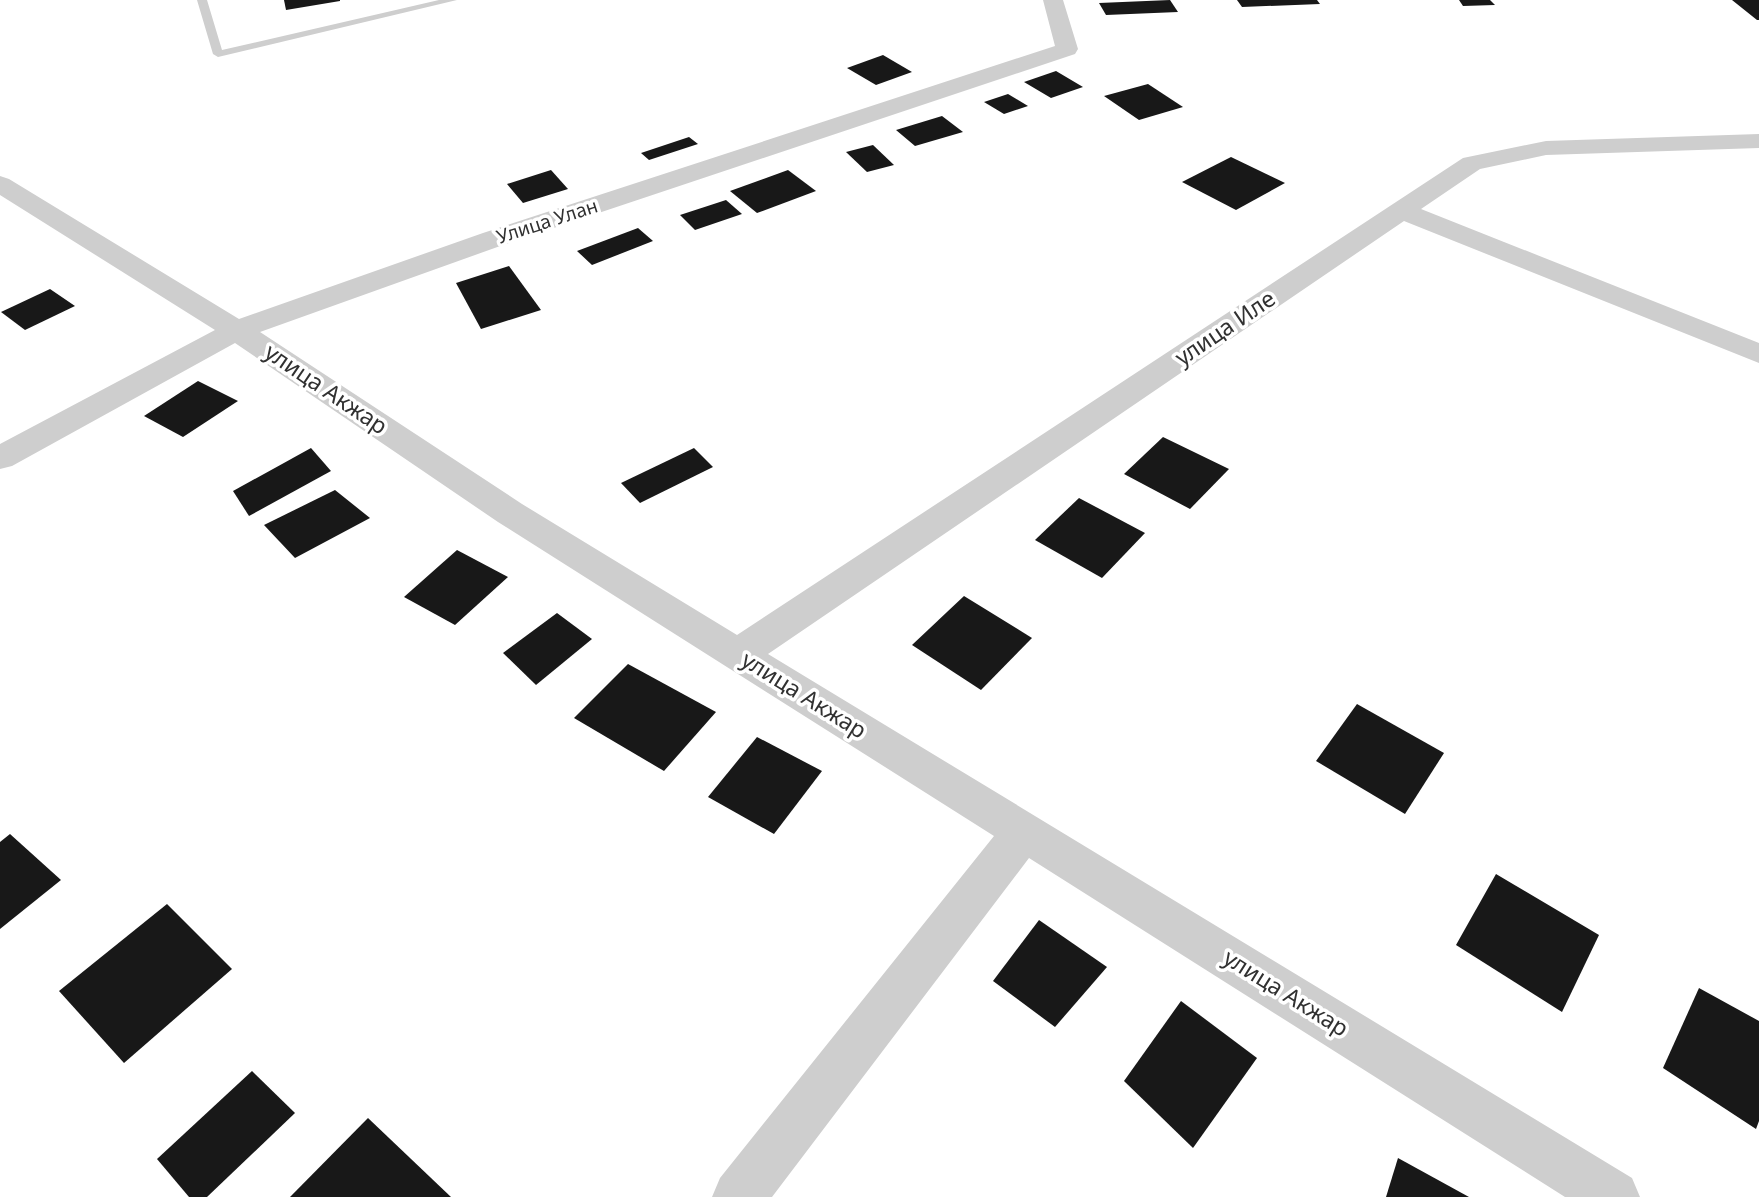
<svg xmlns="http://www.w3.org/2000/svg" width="1759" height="1197" font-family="'Noto Sans',sans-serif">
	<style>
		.building { fill: #181818 }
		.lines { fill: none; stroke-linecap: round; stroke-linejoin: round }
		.lane { fill: #cecece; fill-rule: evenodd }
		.street { fill: #cecece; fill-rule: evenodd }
		.labels { text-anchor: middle; stroke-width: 7; stroke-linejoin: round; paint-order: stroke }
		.far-street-label { font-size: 19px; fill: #313131; stroke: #fff }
		.street-label { font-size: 23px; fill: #313131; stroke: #fff }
	</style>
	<rect width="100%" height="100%" fill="#fff"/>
	<g class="building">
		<path d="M 284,0 L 340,0 L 340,1 L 286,10 Z"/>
		<path d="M 1170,0 L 1178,12 L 1106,15 L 1099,3 Z"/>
		<path d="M 1237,0 L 1317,0 L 1320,4 L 1242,7 Z"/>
		<path d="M 1459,0 L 1490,0 L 1495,5 L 1463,6 Z"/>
		<path d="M 1732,0 L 1759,0 L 1759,20 L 1757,20 Z"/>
		<path d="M 883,55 L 912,72 L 876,85 L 847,68 Z"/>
		<path d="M 1056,71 L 1083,87 L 1051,98 L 1024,82 Z"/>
		<path d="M 1148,84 L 1183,107 L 1139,120 L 1104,96 Z"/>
		<path d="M 1008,94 L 1028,106 L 1004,114 L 984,102 Z"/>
		<path d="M 942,116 L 963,132 L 915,146 L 896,130 Z"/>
		<path d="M 689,137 L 698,144 L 649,160 L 641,153 Z"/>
		<path d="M 873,145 L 894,165 L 867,172 L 846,152 Z"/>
		<path d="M 1231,157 L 1285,183 L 1236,210 L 1182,182 Z"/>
		<path d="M 551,170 L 568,189 L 523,203 L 507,184 Z"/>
		<path d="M 788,170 L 816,191 L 757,213 L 730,191 Z"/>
		<path d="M 726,200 L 742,214 L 695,230 L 680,215 Z"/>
		<path d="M 638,228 L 653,241 L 592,265 L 577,251 Z"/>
		<path d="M 509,266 L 541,310 L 481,329 L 456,283 Z"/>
		<path d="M 50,289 L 75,306 L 25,330 L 1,312 Z"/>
		<path d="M 198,381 L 238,401 L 183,437 L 144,416 Z"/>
		<path d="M 1163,437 L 1229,469 L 1190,509 L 1124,474 Z"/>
		<path d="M 311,448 L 331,471 L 249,516 L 233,491 Z"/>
		<path d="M 694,448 L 713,467 L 640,503 L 621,483 Z"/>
		<path d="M 335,490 L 370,518 L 295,558 L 264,525 Z"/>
		<path d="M 1079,498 L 1145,533 L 1102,578 L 1035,540 Z"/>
		<path d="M 457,550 L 508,577 L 455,625 L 404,597 Z"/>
		<path d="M 964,596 L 1032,638 L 981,690 L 912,645 Z"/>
		<path d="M 557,613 L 592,639 L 536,685 L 503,653 Z"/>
		<path d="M 628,664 L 716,712 L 664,771 L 574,718 Z"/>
		<path d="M 1357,704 L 1444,753 L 1405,814 L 1316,761 Z"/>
		<path d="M 757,737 L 822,771 L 774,834 L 708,797 Z"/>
		<path d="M 10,834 L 61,880 L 0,929 L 0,842 Z"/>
		<path d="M 1496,874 L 1599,935 L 1562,1012 L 1456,945 Z"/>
		<path d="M 167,904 L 232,969 L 124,1063 L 59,991 Z"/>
		<path d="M 1039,920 L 1107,967 L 1055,1027 L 993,981 Z"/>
		<path d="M 1699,988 L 1759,1021 L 1759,1121 L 1756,1129 L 1663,1068 Z"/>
		<path d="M 1181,1001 L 1257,1058 L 1193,1148 L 1124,1081 Z"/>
		<path d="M 252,1071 L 295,1113 L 207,1197 L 189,1197 L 157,1159 Z"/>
		<path d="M 368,1118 L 451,1197 L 290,1197 Z"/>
		<path d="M 1398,1158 L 1469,1197 L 1386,1197 Z"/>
	</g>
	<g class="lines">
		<path class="lane" d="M 197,0 L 207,0 L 222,50 L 439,0 L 457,0 L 218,57 L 213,54 Z"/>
		<path class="street" d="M 1043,0 L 1063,0 L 1078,49 L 1075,54 L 503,245 L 260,332 L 522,504 L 737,635 L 1463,158 L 1546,141 L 1759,134 L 1759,148 L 1546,155 L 1480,169 L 1421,209 L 1759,343 L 1759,363 L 1404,221 L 768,654 L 1632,1178 L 1640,1197 L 1565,1197 L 1029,858 L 772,1197 L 712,1197 L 720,1178 L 994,836 L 498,522 L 235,343 L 12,466 L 0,469 L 0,444 L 215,330 L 0,195 L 0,176 L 9,179 L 239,319 L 483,233 L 1055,46 Z"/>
	</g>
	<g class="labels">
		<g class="far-street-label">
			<text transform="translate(547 221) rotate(-18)" y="7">Улица Улан</text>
		</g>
		<g class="street-label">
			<text transform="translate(1225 328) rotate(-34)" y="8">улица Иле</text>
			<text transform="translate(326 389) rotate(34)" y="8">улица Акжар</text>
			<text transform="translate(804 695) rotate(32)" y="8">улица Акжар</text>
			<text transform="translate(1286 993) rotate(32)" y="8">улица Акжар</text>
		</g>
	</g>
</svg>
